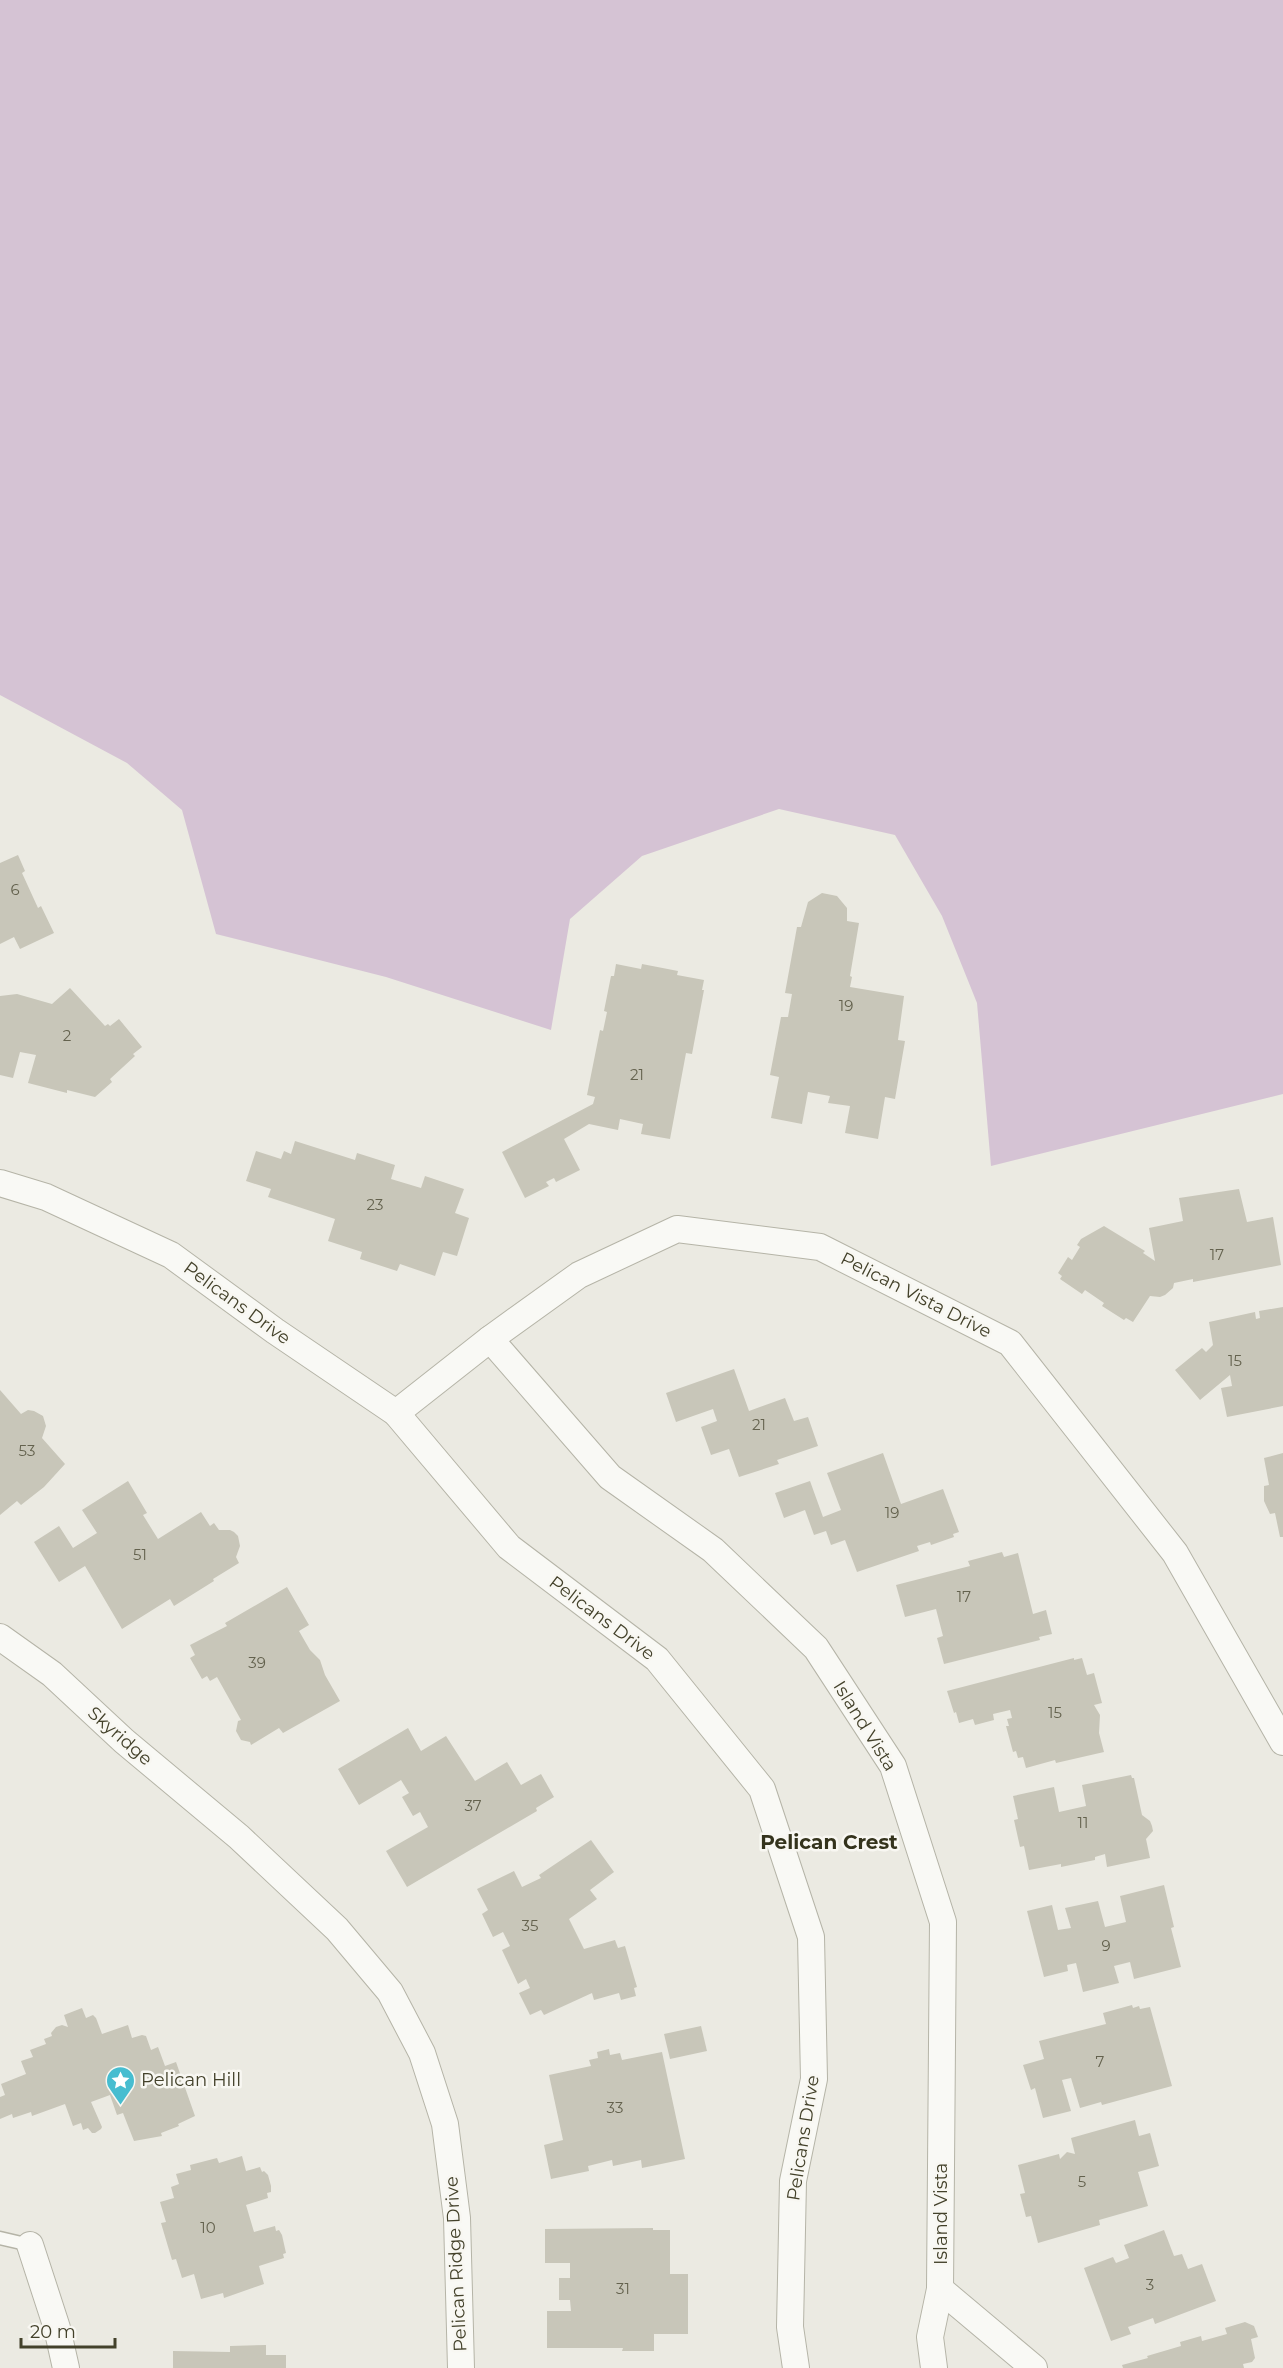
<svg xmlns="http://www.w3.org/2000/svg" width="1283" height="2368" font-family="Montserrat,sans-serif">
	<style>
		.green { fill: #d5c3d4 }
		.building { fill: #c8c6b9 }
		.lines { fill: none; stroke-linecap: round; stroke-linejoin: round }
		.lane-casing { stroke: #b5b4a7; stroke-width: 15 }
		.street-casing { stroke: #b5b4a7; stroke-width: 28 }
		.lane { stroke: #f9f9f5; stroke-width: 12 }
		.street { stroke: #f9f9f5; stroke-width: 26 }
		.labels { text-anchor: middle; stroke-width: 5; stroke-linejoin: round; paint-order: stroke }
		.number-label { font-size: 15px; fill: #64624e }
		.street-label { font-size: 18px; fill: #43412a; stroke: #f8f7f2 }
		.poi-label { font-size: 18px; fill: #43412a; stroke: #f8f7f2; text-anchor: start }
		.neighbourhood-label { font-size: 20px; font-weight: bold; fill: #34331c; stroke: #f8f7f2 }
	</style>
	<rect width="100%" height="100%" fill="#ebeae2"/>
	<path class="green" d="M 0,0 L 1283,0 L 1283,1094 L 991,1166 L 977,1003 L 942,916 L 895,835 L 779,809 L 642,856 L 570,919 L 551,1030 L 386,977 L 216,934 L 182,810 L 127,763 L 0,695 Z"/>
	<g class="building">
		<path d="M 18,855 L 25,871 L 22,873 L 38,908 L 41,906 L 54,933 L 20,949 L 14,937 L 0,944 L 0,863 Z"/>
		<path d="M 822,893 L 837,896 L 847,908 L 847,921 L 859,923 L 850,976 L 852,977 L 850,987 L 904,996 L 898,1040 L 905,1041 L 895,1099 L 885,1097 L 878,1139 L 845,1133 L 850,1106 L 828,1103 L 830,1096 L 808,1092 L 802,1124 L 771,1118 L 779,1077 L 770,1075 L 781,1017 L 788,1017 L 792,994 L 785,993 L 797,927 L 801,927 L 808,902 Z"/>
		<path d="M 616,964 L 641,969 L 642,964 L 678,971 L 677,975 L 704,980 L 702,990 L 704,990 L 692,1054 L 686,1053 L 670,1139 L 641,1134 L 643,1124 L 620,1119 L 618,1130 L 589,1124 L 564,1139 L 580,1170 L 556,1182 L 554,1178 L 546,1182 L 549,1186 L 525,1198 L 502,1152 L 593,1104 L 595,1097 L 587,1095 L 600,1030 L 603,1031 L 607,1012 L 604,1011 L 611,976 L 614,976 Z"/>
		<path d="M 70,988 L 105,1026 L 108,1024 L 110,1026 L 119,1019 L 142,1047 L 133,1054 L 135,1056 L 110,1079 L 112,1082 L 95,1097 L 67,1090 L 67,1093 L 28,1083 L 36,1055 L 20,1052 L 13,1078 L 0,1075 L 0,996 L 17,994 L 52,1004 Z"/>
		<path d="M 295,1141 L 355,1160 L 357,1153 L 395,1165 L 391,1179 L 421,1188 L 425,1176 L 464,1189 L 455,1213 L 469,1218 L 457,1256 L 443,1252 L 435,1276 L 400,1264 L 397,1271 L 360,1259 L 362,1252 L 328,1241 L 335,1219 L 268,1197 L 271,1189 L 246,1181 L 256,1151 L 281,1159 L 284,1151 L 291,1154 Z"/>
		<path d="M 1239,1189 L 1247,1222 L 1273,1217 L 1281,1265 L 1193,1282 L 1193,1279 L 1174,1283 L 1173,1288 L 1165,1295 L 1160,1297 L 1150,1296 L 1133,1322 L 1126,1318 L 1124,1320 L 1102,1306 L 1104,1303 L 1085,1290 L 1082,1294 L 1060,1279 L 1062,1276 L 1058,1273 L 1068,1257 L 1072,1260 L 1080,1247 L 1077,1245 L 1081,1239 L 1104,1226 L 1145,1251 L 1143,1253 L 1155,1261 L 1149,1228 L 1183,1221 L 1179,1198 Z"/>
		<path d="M 1283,1307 L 1283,1406 L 1227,1417 L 1221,1388 L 1232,1386 L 1230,1375 L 1200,1400 L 1175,1370 L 1202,1348 L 1206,1352 L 1213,1345 L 1209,1322 L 1255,1312 L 1256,1319 L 1260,1318 L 1259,1311 Z"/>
		<path d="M 734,1369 L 749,1411 L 785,1398 L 794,1421 L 808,1417 L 818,1446 L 777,1460 L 779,1464 L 739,1477 L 729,1449 L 711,1455 L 701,1427 L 717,1421 L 713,1409 L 676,1422 L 666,1393 Z"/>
		<path d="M 0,1390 L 21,1414 L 28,1410 L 34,1411 L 43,1416 L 46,1426 L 42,1438 L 65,1464 L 44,1487 L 21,1505 L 17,1501 L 0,1515 Z"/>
		<path d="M 883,1453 L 901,1504 L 943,1489 L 959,1532 L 953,1534 L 954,1537 L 931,1545 L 930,1542 L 917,1546 L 919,1551 L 857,1572 L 845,1540 L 831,1545 L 826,1531 L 814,1535 L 805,1510 L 784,1518 L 775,1493 L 810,1481 L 823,1517 L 841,1510 L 827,1473 Z"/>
		<path d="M 1283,1453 L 1283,1537 L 1280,1537 L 1275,1513 L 1270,1514 L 1264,1501 L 1264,1486 L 1269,1485 L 1264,1458 Z"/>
		<path d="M 128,1481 L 147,1513 L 143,1515 L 158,1539 L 201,1512 L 210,1526 L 214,1523 L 219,1530 L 230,1530 L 234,1532 L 238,1536 L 240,1546 L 236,1557 L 239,1563 L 213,1579 L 214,1581 L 174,1606 L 170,1599 L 122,1629 L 85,1566 L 59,1582 L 34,1542 L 59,1526 L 73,1548 L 97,1533 L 82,1510 Z"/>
		<path d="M 1002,1552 L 1004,1557 L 1018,1553 L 1033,1614 L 1046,1610 L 1052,1634 L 1039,1637 L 1040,1640 L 944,1664 L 937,1638 L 943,1636 L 936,1609 L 905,1617 L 896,1585 L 970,1566 L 968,1561 Z"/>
		<path d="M 287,1587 L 309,1625 L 299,1631 L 310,1650 L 320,1660 L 325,1675 L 340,1701 L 283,1733 L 279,1728 L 251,1745 L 250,1742 L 241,1740 L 236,1731 L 238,1721 L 241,1720 L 217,1677 L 210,1681 L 207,1676 L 202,1679 L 190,1658 L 195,1655 L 190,1645 L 227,1626 L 225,1623 Z"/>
		<path d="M 1074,1658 L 1074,1660 L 1082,1658 L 1087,1675 L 1094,1673 L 1102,1703 L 1094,1705 L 1100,1715 L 1099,1733 L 1104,1752 L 1056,1763 L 1055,1760 L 1026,1768 L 1023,1757 L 1018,1758 L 1016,1751 L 1013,1752 L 1006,1726 L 1009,1726 L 1007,1719 L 1012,1718 L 1010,1710 L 993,1714 L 994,1720 L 975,1725 L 973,1719 L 959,1723 L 956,1712 L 954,1713 L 947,1691 Z"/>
		<path d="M 408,1728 L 421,1751 L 446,1736 L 475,1781 L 507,1762 L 521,1785 L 541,1774 L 554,1797 L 536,1808 L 537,1811 L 407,1887 L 386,1851 L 428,1827 L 420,1812 L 413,1816 L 402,1797 L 409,1793 L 401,1780 L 359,1805 L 338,1769 Z"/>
		<path d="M 1131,1775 L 1132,1778 L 1134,1778 L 1142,1815 L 1150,1821 L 1152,1826 L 1153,1831 L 1146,1839 L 1150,1858 L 1107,1867 L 1105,1854 L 1095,1857 L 1095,1860 L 1061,1867 L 1061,1864 L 1029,1870 L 1024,1846 L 1020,1847 L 1014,1820 L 1018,1819 L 1013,1796 L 1054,1787 L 1059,1812 L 1086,1806 L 1082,1785 Z"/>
		<path d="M 591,1840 L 614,1872 L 590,1890 L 597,1899 L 569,1919 L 584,1949 L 615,1940 L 618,1948 L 625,1946 L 637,1987 L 634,1988 L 636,1996 L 621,2000 L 619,1993 L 594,2000 L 592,1993 L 544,2015 L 541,2010 L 530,2015 L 519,1993 L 530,1988 L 526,1979 L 518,1984 L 502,1950 L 510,1946 L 503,1932 L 493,1937 L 482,1914 L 488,1910 L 477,1889 L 514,1871 L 522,1887 L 541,1878 L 539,1875 Z"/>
		<path d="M 1164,1885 L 1174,1927 L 1171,1928 L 1181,1967 L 1134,1979 L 1130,1962 L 1114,1966 L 1119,1983 L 1083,1992 L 1076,1963 L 1067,1965 L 1068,1971 L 1044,1977 L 1027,1911 L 1052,1905 L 1058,1930 L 1071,1928 L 1065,1908 L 1098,1901 L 1105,1927 L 1126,1922 L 1120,1896 Z"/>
		<path d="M 1132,2005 L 1133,2008 L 1139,2006 L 1140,2009 L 1150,2007 L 1172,2086 L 1102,2105 L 1101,2102 L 1080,2108 L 1071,2078 L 1062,2080 L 1071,2111 L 1043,2118 L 1035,2088 L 1031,2090 L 1023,2065 L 1044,2059 L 1039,2041 L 1106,2024 L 1103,2013 Z"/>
		<path d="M 82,2008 L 86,2018 L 93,2015 L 96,2018 L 102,2034 L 128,2025 L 132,2038 L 142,2035 L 146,2036 L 151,2050 L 158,2047 L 165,2066 L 176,2062 L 195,2116 L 178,2124 L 179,2126 L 161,2133 L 162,2136 L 134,2141 L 123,2113 L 117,2115 L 110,2095 L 91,2102 L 102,2127 L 101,2129 L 95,2133 L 92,2133 L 88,2128 L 83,2130 L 81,2123 L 73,2126 L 65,2104 L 32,2116 L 31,2112 L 13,2118 L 12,2114 L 0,2119 L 0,2097 L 5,2095 L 1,2084 L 26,2074 L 21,2061 L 33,2057 L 30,2050 L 46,2044 L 44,2039 L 52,2036 L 51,2033 L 56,2027 L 62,2025 L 68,2027 L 64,2015 Z"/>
		<path d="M 701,2026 L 707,2051 L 670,2059 L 664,2034 Z"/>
		<path d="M 609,2049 L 610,2055 L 620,2053 L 622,2060 L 662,2052 L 685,2159 L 642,2168 L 641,2160 L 613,2166 L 612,2160 L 588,2166 L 589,2171 L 551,2179 L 544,2145 L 563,2140 L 549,2075 L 591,2066 L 589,2060 L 598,2058 L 597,2052 Z"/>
		<path d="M 1135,2120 L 1139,2136 L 1150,2133 L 1159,2166 L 1138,2172 L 1148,2206 L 1099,2220 L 1100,2225 L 1038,2243 L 1031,2216 L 1026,2217 L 1020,2194 L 1025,2193 L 1018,2165 L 1059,2154 L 1060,2159 L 1067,2152 L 1075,2154 L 1071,2138 Z"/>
		<path d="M 242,2156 L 246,2171 L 260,2167 L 262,2172 L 264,2171 L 268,2175 L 271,2186 L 271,2192 L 267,2193 L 268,2198 L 246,2205 L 254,2232 L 275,2226 L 276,2231 L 279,2230 L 282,2235 L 286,2253 L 283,2254 L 284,2258 L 259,2266 L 264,2284 L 224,2298 L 223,2293 L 201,2299 L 194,2274 L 182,2278 L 176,2259 L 172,2260 L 161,2223 L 166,2222 L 160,2202 L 174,2198 L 171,2187 L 179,2184 L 176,2174 L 191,2170 L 190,2165 L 217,2158 L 219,2163 Z"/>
		<path d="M 653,2228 L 653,2230 L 670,2230 L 670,2274 L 688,2274 L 688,2334 L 654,2334 L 654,2351 L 622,2351 L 623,2348 L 547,2348 L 547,2311 L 571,2311 L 570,2300 L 559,2300 L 559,2278 L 570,2278 L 570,2263 L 545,2263 L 545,2229 Z"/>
		<path d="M 1164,2230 L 1174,2256 L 1182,2254 L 1188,2269 L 1202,2264 L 1216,2301 L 1155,2324 L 1153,2318 L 1128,2327 L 1131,2334 L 1111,2341 L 1084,2268 L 1113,2257 L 1116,2263 L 1129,2258 L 1124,2245 Z"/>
		<path d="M 1245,2322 L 1254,2326 L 1258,2337 L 1251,2339 L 1255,2358 L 1252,2362 L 1243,2364 L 1244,2368 L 1123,2368 L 1122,2365 L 1148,2358 L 1147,2356 L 1181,2346 L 1180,2342 L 1201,2336 L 1202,2341 L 1227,2334 L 1225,2328 Z"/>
		<path d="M 266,2345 L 266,2355 L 286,2355 L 286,2368 L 173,2368 L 173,2351 L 230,2352 L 230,2346 Z"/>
	</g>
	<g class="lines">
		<defs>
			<path id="lane" d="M 0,2238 L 30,2245"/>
			<g id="street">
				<path d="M 0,1183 L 46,1197 L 171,1255 L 275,1331 L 396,1413 L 509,1547 L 657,1659 L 762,1789 L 811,1937 L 814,2079 L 793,2181 L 790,2327 L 796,2368"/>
				<path d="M 490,1339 L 610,1477 L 713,1550 L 816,1648 L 893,1766 L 943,1922 L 940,2289 L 930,2337 L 934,2368"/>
				<path d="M 396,1413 L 490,1339 L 579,1275 L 677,1229 L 820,1247 L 1010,1343 L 1175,1553 L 1283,1742"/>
				<path d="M 0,1637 L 52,1674 L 124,1741 L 239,1837 L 337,1929 L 390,1992 L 422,2053 L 445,2124 L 457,2218 L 461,2368"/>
				<path d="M 30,2245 L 57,2328 L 66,2368"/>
				<path d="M 940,2289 L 1034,2368"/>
			</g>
		</defs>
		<use href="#lane" class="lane-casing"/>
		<use href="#street" class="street-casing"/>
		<use href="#lane" class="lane"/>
		<use href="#street" class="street"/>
	</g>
	<defs>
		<symbol id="sight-pin" viewBox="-11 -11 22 30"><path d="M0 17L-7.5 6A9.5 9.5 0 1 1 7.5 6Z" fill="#47bdd0" stroke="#f8f7f2"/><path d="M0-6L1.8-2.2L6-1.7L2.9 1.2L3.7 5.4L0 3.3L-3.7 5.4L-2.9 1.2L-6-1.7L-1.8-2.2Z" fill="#fff"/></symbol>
	</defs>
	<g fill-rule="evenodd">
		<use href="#sight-pin" x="104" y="2064" width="33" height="45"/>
	</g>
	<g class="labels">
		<g class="number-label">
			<text x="15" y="895">6</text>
			<text x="846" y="1011">19</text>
			<text x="67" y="1041">2</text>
			<text x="637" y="1080">21</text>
			<text x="375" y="1210">23</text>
			<text x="1217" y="1260">17</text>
			<text x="1235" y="1366">15</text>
			<text x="759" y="1430">21</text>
			<text x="27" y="1456">53</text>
			<text x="892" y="1518">19</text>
			<text x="140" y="1560">51</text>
			<text x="964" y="1602">17</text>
			<text x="257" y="1668">39</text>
			<text x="1055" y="1718">15</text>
			<text x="473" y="1811">37</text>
			<text x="1083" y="1828">11</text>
			<text x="530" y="1931">35</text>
			<text x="1106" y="1951">9</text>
			<text x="1100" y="2067">7</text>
			<text x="615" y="2113">33</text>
			<text x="1082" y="2187">5</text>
			<text x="208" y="2233">10</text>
			<text x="1150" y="2290">3</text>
			<text x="623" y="2294">31</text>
		</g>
		<g class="street-label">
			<text transform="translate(916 1295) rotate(27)" y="6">Pelican Vista Drive</text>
			<text transform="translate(237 1303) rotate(36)" y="6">Pelicans Drive</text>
			<text transform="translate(602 1618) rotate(37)" y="6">Pelicans Drive</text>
			<text transform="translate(865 1726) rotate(58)" y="6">Island Vista</text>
			<text transform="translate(120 1736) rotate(41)" y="6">Skyridge</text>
			<text transform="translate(803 2138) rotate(-81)" y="6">Pelicans Drive</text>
			<text transform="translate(941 2214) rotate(-90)" y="6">Island Vista</text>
			<text transform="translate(456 2264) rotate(-93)" y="6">Pelican Ridge Drive</text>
		</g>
		<g class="poi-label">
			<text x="141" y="2086">Pelican Hill</text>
		</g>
		<g class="neighbourhood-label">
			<text x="829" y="1849">Pelican Crest</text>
		</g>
	</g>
	<path d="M21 2338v9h94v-9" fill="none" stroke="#43412a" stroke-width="3"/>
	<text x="30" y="2338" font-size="18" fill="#43412a" stroke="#f8f7f2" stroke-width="4.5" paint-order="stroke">20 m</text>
</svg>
